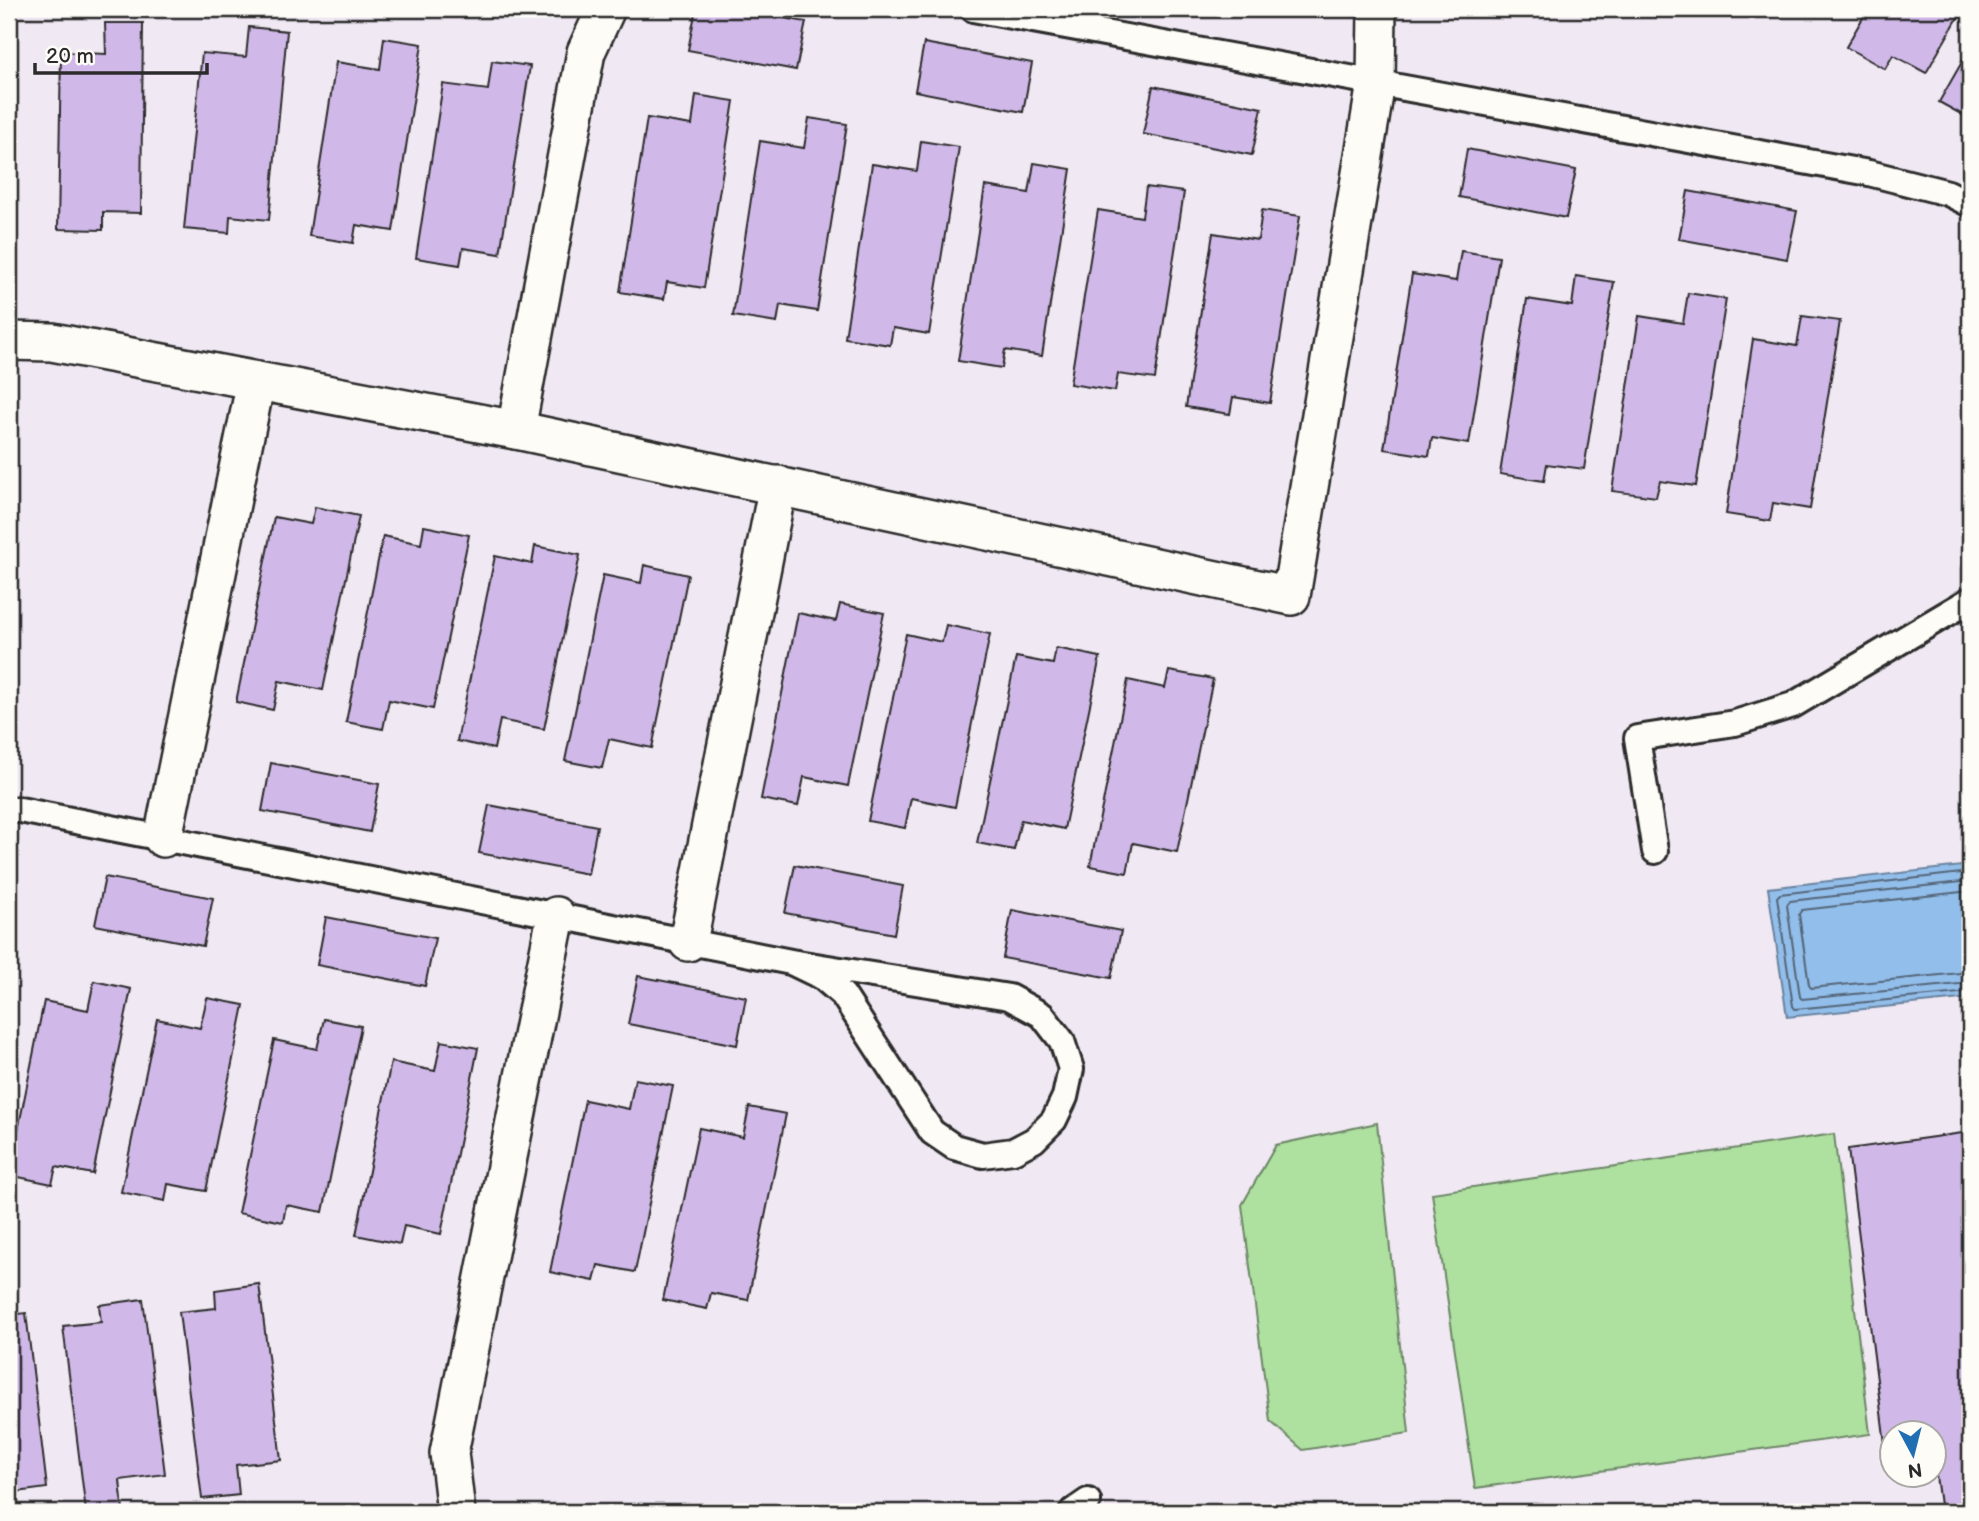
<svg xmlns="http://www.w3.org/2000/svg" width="1979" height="1521" font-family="'Balsamiq Sans',sans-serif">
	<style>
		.green { fill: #aee0a0; stroke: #6c8666; stroke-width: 2 }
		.water { fill: #92beeb; stroke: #69839e; stroke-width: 2 }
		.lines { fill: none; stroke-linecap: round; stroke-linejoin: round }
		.shore { stroke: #546678; stroke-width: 2 }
		.building { fill: #d0b9e9; stroke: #2b2b2b; stroke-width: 2 }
		.service-casing { stroke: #2b2b2b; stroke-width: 30 }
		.pedestrian-casing { stroke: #2b2b2b; stroke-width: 42 }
		.service { stroke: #fdfcf7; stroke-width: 24 }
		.pedestrian { stroke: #fdfcf7; stroke-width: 37 }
	</style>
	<rect width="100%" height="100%" fill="#f0e8f3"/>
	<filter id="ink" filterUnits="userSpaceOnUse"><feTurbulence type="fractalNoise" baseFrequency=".0143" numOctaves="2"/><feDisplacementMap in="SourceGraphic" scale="14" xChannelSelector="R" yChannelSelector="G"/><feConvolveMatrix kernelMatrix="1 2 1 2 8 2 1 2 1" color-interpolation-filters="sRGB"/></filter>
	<g filter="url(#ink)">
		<g class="green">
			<path d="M 1377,1123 L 1409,1433 L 1303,1450 L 1270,1421 L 1242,1205 L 1276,1145 Z"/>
			<path d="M 1834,1134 L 1870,1434 L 1475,1488 L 1432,1193 Z"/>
		</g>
		<path class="water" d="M 1970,865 L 1970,998 L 1787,1017 L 1768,888 Z"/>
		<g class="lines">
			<g class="shore">
				<path d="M 1970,872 L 1780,894 L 1777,897 L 1793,1006 L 1795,1009 L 1970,992"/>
				<path d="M 1970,881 L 1790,901 L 1787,905 L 1800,997 L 1802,999 L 1970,983"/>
				<path d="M 1970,891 L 1802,910 L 1799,914 L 1809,985 L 1811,988 L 1970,972"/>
			</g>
		</g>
		<g class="building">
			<path d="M 696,9 L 734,9 L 806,22 L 796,70 L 688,50 Z"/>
			<path d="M 1868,9 L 1963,9 L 1926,73 L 1893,55 L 1885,69 L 1846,47 Z"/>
			<path d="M 105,23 L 143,23 L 141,213 L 103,212 L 103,230 L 58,229 L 61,52 L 106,54 Z"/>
			<path d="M 249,27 L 287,31 L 269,220 L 230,216 L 229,233 L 184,229 L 202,53 L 246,57 Z"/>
			<path d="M 384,38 L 422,44 L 393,231 L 356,225 L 353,243 L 309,236 L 336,62 L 380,69 Z"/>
			<path d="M 924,43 L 1032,63 L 1023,112 L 915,91 Z"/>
			<path d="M 1970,48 L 1970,119 L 1939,102 Z"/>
			<path d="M 492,61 L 530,66 L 500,254 L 463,248 L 460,265 L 416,258 L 443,84 L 488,90 Z"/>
			<path d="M 9,74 L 16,224 L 9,225 Z"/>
			<path d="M 1153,86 L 1262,108 L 1252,155 L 1143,134 Z"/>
			<path d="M 696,95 L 734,101 L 704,288 L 667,282 L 664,299 L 620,292 L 647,118 L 692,125 Z"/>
			<path d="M 809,118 L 847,124 L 817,311 L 780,305 L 777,323 L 733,316 L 760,141 L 804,148 Z"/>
			<path d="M 921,141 L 959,147 L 929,334 L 893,328 L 890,345 L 845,338 L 872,164 L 917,171 Z"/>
			<path d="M 1467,149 L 1576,170 L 1566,218 L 1459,197 Z"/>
			<path d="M 1034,163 L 1071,169 L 1042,356 L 1005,350 L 1002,368 L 958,361 L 985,186 L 1029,193 Z"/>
			<path d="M 1146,187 L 1184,192 L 1155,379 L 1118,374 L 1115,391 L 1070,384 L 1098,210 L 1142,217 Z"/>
			<path d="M 1688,191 L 1797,211 L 1787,259 L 1679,239 Z"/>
			<path d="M 1262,210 L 1300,216 L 1270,403 L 1233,397 L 1230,414 L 1186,407 L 1213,233 L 1258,240 Z"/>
			<path d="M 1461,251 L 1499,257 L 1469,444 L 1432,438 L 1429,456 L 1384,449 L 1412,274 L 1456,281 Z"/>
			<path d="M 1576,276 L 1614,282 L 1584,469 L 1547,464 L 1544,481 L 1500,474 L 1527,299 L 1572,306 Z"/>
			<path d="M 1688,293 L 1726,299 L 1696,486 L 1660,481 L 1656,497 L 1612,491 L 1639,316 L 1683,323 Z"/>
			<path d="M 1802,316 L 1840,321 L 1810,509 L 1773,503 L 1770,521 L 1726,514 L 1753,339 L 1797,346 Z"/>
			<path d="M 315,507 L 359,516 L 323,690 L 279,681 L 273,710 L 236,702 L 274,517 L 311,524 Z"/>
			<path d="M 424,526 L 469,535 L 433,709 L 389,700 L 383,729 L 346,722 L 383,536 L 421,544 Z"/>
			<path d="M 535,546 L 580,555 L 544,729 L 500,720 L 494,749 L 457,741 L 495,556 L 532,564 Z"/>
			<path d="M 644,565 L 688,575 L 652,748 L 609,739 L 602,768 L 565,761 L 603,575 L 641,583 Z"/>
			<path d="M 840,604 L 884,613 L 848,786 L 804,777 L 798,806 L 761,799 L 798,613 L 836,621 Z"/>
			<path d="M 946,625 L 990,634 L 955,807 L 911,798 L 905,828 L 868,821 L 906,634 L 942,642 Z"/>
			<path d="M 1056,648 L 1100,657 L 1064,829 L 1021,820 L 1014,850 L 977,843 L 1016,657 L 1053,664 Z"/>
			<path d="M 1169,671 L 1213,679 L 1177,852 L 1133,843 L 1127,873 L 1090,866 L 1128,680 L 1165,688 Z"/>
			<path d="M 271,763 L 379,784 L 370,832 L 262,811 Z"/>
			<path d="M 489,805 L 597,826 L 588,874 L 479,853 Z"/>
			<path d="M 795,865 L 903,886 L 894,934 L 785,913 Z"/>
			<path d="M 105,877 L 213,898 L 203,946 L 95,925 Z"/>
			<path d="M 1012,910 L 1121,931 L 1111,978 L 1003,958 Z"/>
			<path d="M 326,917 L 435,938 L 425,986 L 317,965 Z"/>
			<path d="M 638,976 L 746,997 L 737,1045 L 628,1024 Z"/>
			<path d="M 94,981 L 131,989 L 93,1174 L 56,1167 L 52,1184 L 9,1175 L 44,1001 L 88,1010 Z"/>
			<path d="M 207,998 L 244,1005 L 206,1191 L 168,1184 L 165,1201 L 121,1192 L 157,1019 L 200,1028 Z"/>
			<path d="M 324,1019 L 361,1026 L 323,1212 L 286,1205 L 283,1222 L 238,1213 L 274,1040 L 317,1049 Z"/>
			<path d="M 441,1041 L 478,1048 L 441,1234 L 404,1226 L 400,1244 L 356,1235 L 391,1062 L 435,1071 Z"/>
			<path d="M 635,1079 L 673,1086 L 635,1272 L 598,1265 L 594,1281 L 550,1272 L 585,1100 L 629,1109 Z"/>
			<path d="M 749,1107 L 786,1114 L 748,1300 L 711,1293 L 707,1309 L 663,1300 L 699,1128 L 743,1137 Z"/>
			<path d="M 1970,1132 L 1970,1512 L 1894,1512 L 1940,1505 L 1934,1461 L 1934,1434 L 1892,1434 L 1892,1468 L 1888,1468 L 1848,1149 Z"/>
			<path d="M 259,1284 L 281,1460 L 236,1465 L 239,1495 L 202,1499 L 179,1312 L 216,1308 L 215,1290 Z"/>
			<path d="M 143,1299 L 165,1474 L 120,1480 L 123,1510 L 86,1512 L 63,1326 L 101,1322 L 99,1305 Z"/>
			<path d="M 26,1313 L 47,1488 L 9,1493 L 9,1315 Z"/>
		</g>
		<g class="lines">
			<defs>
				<g id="service">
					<path d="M 973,9 L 1869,173 L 1948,193 L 1970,204"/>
					<path d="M 9,810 L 20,810 L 791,962 L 1009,997 L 1042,1015 L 1062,1041 L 1071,1069 L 1065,1097 L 1054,1120 L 1034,1140 L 1013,1151 L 983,1155 L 954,1147 L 932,1132 L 843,995 L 822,977 L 791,962"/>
					<path d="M 1655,851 L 1637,738 L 1735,723 L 1793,705 L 1970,600"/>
					<path d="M 1072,1512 L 1088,1501"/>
				</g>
				<g id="pedestrian">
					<path d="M 9,341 L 52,342 L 516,430 L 1291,596 L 1376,83 L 1377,9"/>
					<path d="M 516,430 L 586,52 L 606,9"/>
					<path d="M 163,838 L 256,381"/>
					<path d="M 688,942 L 778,485"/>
					<path d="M 456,1512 L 449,1453 L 556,916"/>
				</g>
			</defs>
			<use href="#service" class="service-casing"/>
			<use href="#pedestrian" class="pedestrian-casing"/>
			<use href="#service" class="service"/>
			<use href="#pedestrian" class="pedestrian"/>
		</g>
	</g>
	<rect width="1979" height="1521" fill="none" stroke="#fdfcf7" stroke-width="35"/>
	<rect x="18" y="18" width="1944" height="1486" fill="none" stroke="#2b2b2b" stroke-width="2.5" filter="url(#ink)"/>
	<g transform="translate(1913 1454) rotate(173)"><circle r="33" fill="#fdfcf7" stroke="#a9a8a5" stroke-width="2"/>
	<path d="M0-5L12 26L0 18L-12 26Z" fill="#1f6fb2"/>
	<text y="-10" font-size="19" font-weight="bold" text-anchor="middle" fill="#2b2b2b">N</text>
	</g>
	<path d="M35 63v10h172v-10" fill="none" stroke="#2b2b2b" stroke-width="3.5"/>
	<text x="46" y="63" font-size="21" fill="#2b2b2b" stroke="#fdfcf7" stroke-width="5" paint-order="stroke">20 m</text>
</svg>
